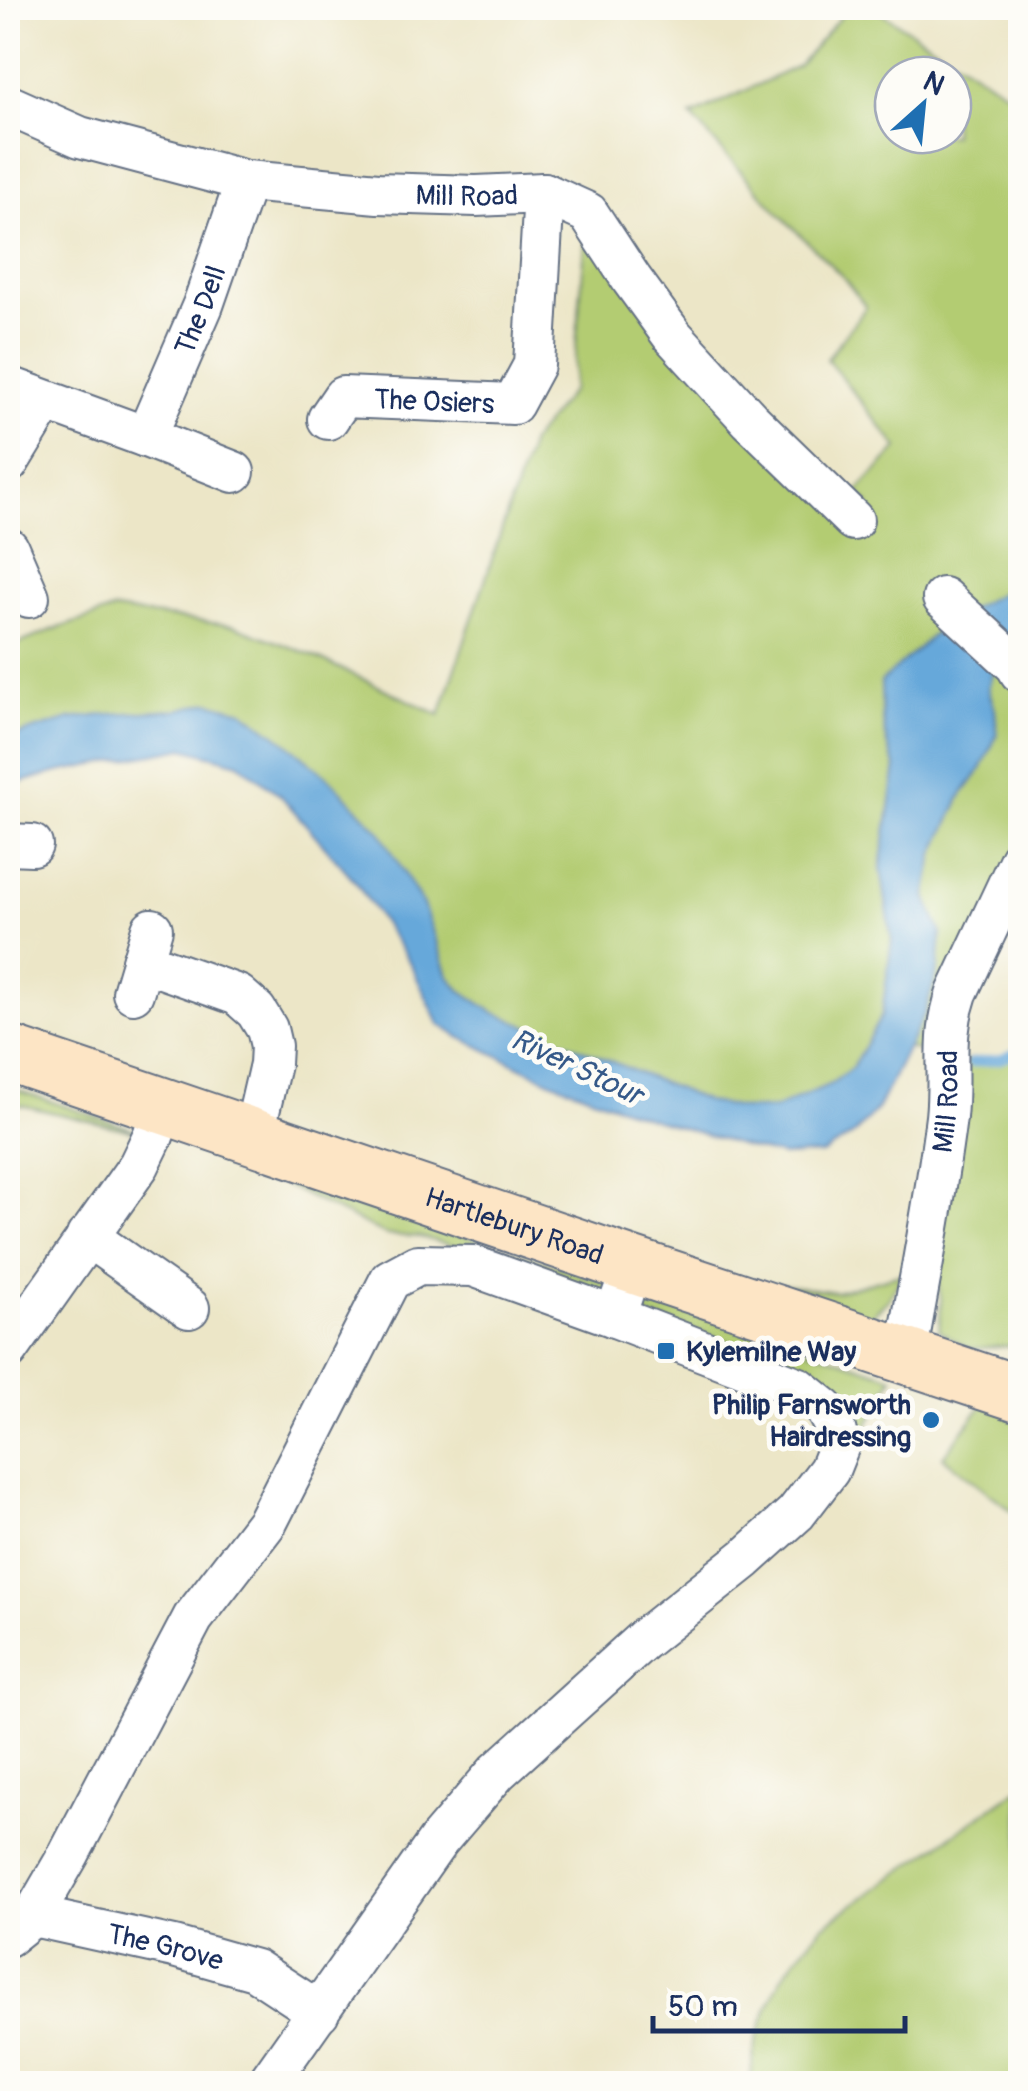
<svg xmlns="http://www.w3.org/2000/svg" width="1028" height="2091" font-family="Pangolin,sans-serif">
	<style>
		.green { fill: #b3cc72; stroke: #677e68; stroke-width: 2.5; fill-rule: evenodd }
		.water { fill: #66a8da; stroke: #406c9c; stroke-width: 2.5 }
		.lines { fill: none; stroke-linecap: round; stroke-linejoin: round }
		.stream { stroke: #66a8da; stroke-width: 10 }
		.street-casing { stroke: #646f83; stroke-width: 44 }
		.secondary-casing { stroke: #646f83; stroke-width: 59 }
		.street { stroke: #fff; stroke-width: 40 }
		.secondary { stroke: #fde5c5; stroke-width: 55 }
		.poi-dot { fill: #1f6fb2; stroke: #fdfcf7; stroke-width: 4 }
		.labels { text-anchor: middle; stroke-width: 10; stroke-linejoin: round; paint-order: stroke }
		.street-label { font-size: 28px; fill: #1b2f5e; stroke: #fdfcf7 }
		.poi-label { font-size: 28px; font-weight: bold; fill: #1b2f5e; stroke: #fdfcf7; text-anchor: start }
		.water-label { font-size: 30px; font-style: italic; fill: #355989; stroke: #fdfcf7 }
	</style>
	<rect width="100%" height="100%" fill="#fdfcf7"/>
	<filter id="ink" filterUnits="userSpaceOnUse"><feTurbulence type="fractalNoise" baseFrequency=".01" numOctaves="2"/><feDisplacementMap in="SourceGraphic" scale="20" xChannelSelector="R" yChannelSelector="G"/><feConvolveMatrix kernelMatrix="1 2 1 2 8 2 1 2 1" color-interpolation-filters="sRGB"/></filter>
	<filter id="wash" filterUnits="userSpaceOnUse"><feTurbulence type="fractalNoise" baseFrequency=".0048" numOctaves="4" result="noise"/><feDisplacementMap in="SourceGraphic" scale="40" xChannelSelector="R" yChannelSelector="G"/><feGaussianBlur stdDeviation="2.25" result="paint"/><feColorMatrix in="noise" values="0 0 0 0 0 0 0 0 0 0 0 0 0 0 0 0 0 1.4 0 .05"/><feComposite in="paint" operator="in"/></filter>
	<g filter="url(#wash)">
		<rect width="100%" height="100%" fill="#ece6c7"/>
		<g class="green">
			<path d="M 848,8 L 874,8 L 1020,101 L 1020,584 L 959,615 L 932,636 L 881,682 L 887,744 L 896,767 L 881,868 L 892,940 L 882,1015 L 853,1067 L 831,1084 L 774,1109 L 745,1109 L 708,1102 L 493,1012 L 460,990 L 448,975 L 437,943 L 381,833 L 330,779 L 283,740 L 209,702 L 178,710 L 112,714 L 70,719 L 8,738 L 8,648 L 52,630 L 114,610 L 235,626 L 311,655 L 440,715 L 531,442 L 572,390 L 588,213 L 854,520 L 869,504 L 857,492 L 898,448 L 827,359 L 866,307 L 843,277 L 781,216 L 691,116 L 798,66 ZM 893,75 L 953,75 L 953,135 L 893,135 Z"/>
			<path d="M 999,650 L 1020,672 L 1020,859 L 947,1057 C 975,1064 994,1063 1020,1051 L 1020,1339 L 1011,1346 L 970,1349 L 939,1331 L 941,1299 L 928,1234 L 946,1057 L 908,1048 L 925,1012 L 938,969 L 941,932 L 926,897 L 934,855 L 961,796 L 981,769 L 995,710 L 988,688 Z"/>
			<path d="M 8,1087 L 153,1136 L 8,1102 Z"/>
			<path d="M 237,1161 L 893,1377 L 856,1448 L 833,1396 L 776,1357 L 640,1313 L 464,1249 L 420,1237 L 386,1235 Z"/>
			<path d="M 904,1273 L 887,1301 L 868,1319 L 776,1284 L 836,1292 Z"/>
			<path d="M 985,1402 L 1020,1415 L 1020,1517 L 943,1457 Z"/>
			<path d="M 1020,1788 L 1020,2083 L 749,2083 L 757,2038 L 768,2007 L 781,1979 L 796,1958 L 823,1926 Z"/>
		</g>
		<path class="water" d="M 1020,583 L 1020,620 L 999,650 L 988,688 L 995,710 L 997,735 L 981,769 L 961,796 L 934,855 L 926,897 L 941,932 L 938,969 L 925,1012 L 878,1108 L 853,1135 L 822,1154 L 783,1156 L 749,1148 L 647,1117 L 553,1082 L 459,1037 L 439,1024 L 410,963 L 355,881 L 281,796 L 239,763 L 184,748 L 58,772 L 8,786 L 8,738 L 70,719 L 112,714 L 178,710 L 209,702 L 243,711 L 283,740 L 330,779 L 381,833 L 423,905 L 448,975 L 460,990 L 493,1012 L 708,1102 L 745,1109 L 774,1109 L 831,1084 L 853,1067 L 882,1015 L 892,940 L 881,868 L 896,767 L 887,744 L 882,716 L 881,682 L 932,636 L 959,615 Z"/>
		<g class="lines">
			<path class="stream" d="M 971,1063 L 1002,1059 L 1020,1051"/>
		</g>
	</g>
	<g filter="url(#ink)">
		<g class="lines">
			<defs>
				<g id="street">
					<path id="s1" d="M 8,105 L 80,137 L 246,181 L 378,193 L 476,196 L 544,193 L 588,213 L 632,280 L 672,335 L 750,420 L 853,520"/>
					<path d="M 12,388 L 146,437 L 234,472"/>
					<path id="s2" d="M 328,419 L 343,397 L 513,404 L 534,365 L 544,193"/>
					<path id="s3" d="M 146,437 L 203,305 L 246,181"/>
					<path d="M 8,463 L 46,401"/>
					<path d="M 8,548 L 29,597"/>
					<path d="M 943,598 L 1016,665 L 1020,672"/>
					<path d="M 8,844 L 32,845"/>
					<path d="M 142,961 L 238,995 L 256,1011 L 267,1029 L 271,1046 L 270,1064 L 253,1138"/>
					<path d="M 133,993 L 152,929"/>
					<path d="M 87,1236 L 189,1308"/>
					<path d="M 8,1350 L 139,1165 L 153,1136 L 163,1107"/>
					<path id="s4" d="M 906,1356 C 920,1277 936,1197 946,1117 C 951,1071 941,1039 957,993 L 1020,859"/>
					<path d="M 33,1916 L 69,1854 L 193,1618 L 267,1522 L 390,1280 L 418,1265 L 473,1266 L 615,1317 L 623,1293"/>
					<path id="s5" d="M 8,1936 L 33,1916 L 174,1947 L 255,1970 L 319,2012"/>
					<path d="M 267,2084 L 438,1841 L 497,1772 L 643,1640 L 745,1559 L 796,1513 L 829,1470 L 839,1445 L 834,1425 L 825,1409 L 799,1388 L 615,1317"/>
				</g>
				<g id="secondary">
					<path id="s6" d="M 8,1053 L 631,1265 L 1020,1394"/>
				</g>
			</defs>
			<use href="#street" class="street-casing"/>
			<use href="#secondary" class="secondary-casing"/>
			<use href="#street" class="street"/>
			<use href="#secondary" class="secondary"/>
		</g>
	</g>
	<g class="poi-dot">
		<rect x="656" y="1341" width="20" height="20" rx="5"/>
		<circle cx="931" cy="1420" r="10"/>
	</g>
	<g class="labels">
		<g class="street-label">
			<text dy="10" stroke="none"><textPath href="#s1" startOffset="472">Mill Road</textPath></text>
			<text dy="10" stroke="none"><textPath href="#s3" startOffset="138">The Dell</textPath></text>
			<text dy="10" stroke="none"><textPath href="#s2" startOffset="118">The Osiers</textPath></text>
			<text dy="10" stroke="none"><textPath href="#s4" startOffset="258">Mill Road</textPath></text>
			<text dy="10" stroke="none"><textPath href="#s6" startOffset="535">Hartlebury Road</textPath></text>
			<text dy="10" stroke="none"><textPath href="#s5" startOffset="168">The Grove</textPath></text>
		</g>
		<g class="poi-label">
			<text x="686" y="1361">Kylemilne Way</text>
			<text x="911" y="1414" text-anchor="end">Philip Farnsworth<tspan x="911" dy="32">Hairdressing</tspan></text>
		</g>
		<g class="water-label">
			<text transform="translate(577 1067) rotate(25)" y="10">River Stour</text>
		</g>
	</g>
	<rect width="1028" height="2091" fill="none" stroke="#fdfcf7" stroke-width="40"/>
	<g transform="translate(923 105) rotate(27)"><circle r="48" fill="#fdfcf7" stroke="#a3aaba" stroke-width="2.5"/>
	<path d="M0-8L18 38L0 25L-18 38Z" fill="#1f6fb2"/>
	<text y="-15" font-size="28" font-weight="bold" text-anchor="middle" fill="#1b2f5e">N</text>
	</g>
	<path d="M653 2016v15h252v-15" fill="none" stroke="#1b2f5e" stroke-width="5"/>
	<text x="668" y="2016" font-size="30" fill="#1b2f5e" stroke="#fdfcf7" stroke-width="8" paint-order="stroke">50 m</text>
</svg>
